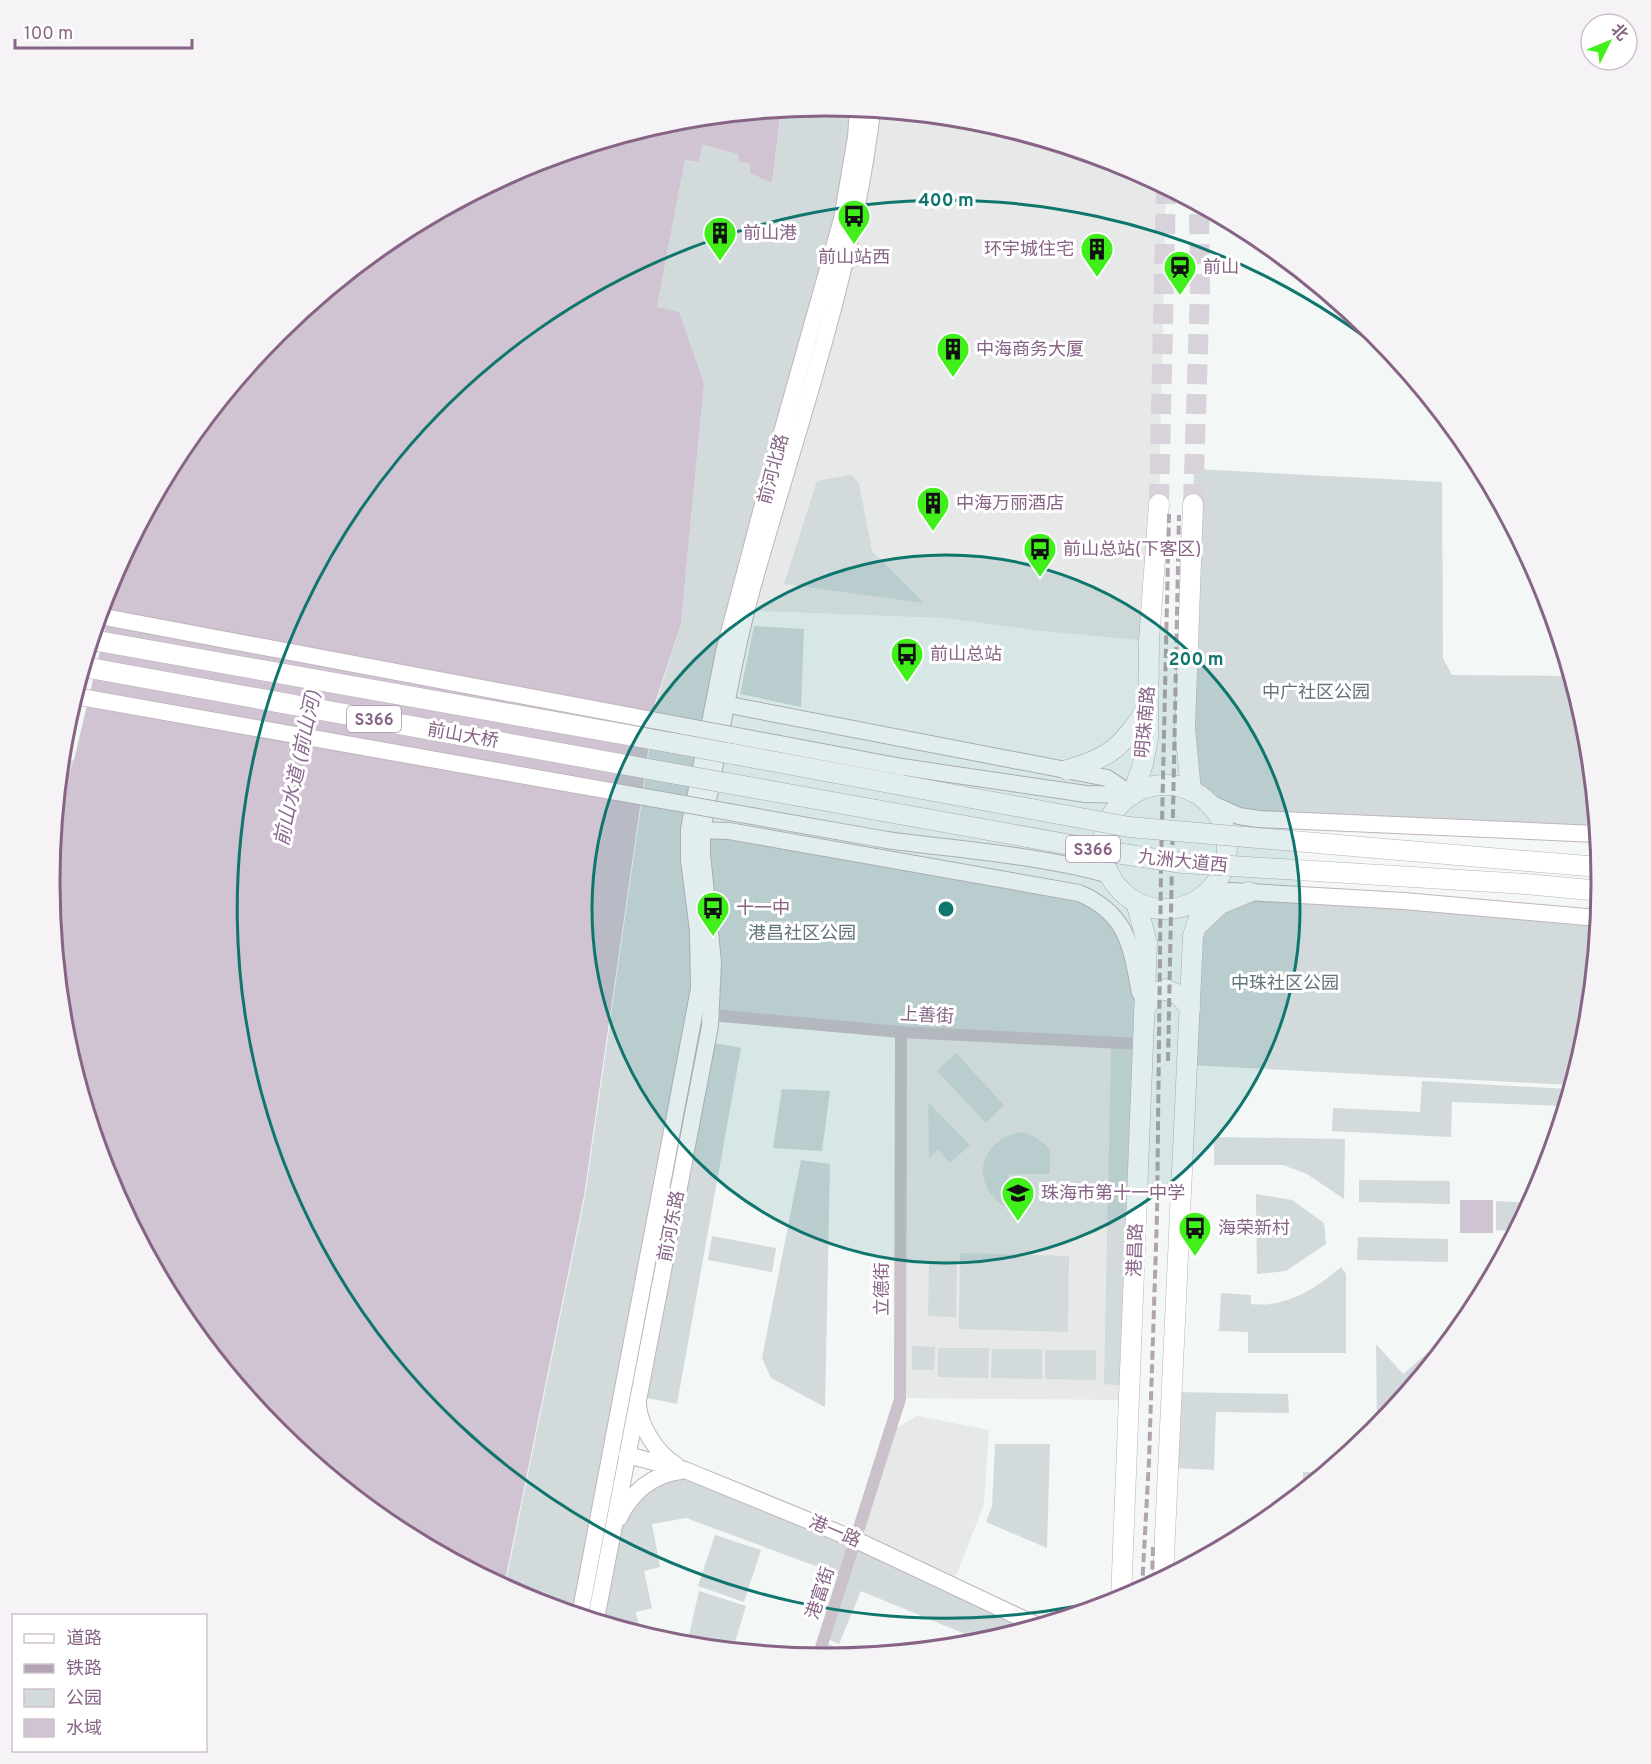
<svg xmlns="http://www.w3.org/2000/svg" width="1651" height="1764" font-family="Overpass,'Noto Sans SC',sans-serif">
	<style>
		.built { fill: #e7e8e8 }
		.green { fill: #d2dadc }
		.water { fill: #d0c4d2 }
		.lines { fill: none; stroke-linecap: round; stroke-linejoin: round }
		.primary-tunnel { stroke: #d8d2da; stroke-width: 20; stroke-dasharray: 20 10; stroke-linecap: butt }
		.secondary-casing { stroke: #bfb4be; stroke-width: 18 }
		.primary-casing { stroke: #bcb2bc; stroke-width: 21 }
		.street { stroke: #cac1ca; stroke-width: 12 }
		.secondary { stroke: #fff; stroke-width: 16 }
		.primary { stroke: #fff; stroke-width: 20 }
		.rail { stroke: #b1a4b0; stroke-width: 4; stroke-dasharray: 9 4.5; stroke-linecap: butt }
		.secondary-bridge-casing { stroke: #bfb4be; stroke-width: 18; stroke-linecap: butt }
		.primary-bridge-casing { stroke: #bcb2bc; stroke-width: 21; stroke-linecap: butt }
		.secondary-bridge { stroke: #fff; stroke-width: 16 }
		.primary-bridge { stroke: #fff; stroke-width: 20 }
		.ring { fill: none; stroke: #0f766e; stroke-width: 3 }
		.labels { text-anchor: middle; stroke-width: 6; stroke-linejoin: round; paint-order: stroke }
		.shield { fill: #fff; stroke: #ab92aa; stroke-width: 1.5 }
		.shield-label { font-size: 16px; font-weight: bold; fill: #876486 }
		.poi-label { font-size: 18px; fill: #876486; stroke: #fff; text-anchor: start }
		.street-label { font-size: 18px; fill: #876486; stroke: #fff }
		.park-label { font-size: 18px; fill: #63737d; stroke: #fff }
		.water-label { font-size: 20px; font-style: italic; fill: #8b6991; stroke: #fff }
		.rim { fill: none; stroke: #876486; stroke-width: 3 }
		.centre { fill: #0f766e; stroke: #fff; stroke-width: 3 }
		.ring-label { font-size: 18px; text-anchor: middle; font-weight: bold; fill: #0f766e; stroke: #fff; stroke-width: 6; stroke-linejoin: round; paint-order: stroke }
	</style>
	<rect width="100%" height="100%" fill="#f3f7f6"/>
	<g class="built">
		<path d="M 871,111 L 977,121 L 1123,165 L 1166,188 L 1159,504 L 1149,641 L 1033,630 L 945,618 L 761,611 L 748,612 Z"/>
		<path d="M 902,1033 L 1140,1046 L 1128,1400 L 901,1398 Z"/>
		<path d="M 917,1416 L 989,1430 L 984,1504 L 953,1584 L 857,1539 L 892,1431 Z"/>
	</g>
	<g class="green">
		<path d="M 826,106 L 856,109 L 850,171 L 703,831 L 1071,892 L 1118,925 L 1141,1013 L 1140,1040 L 710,1015 L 594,1619 L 528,1599 L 505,1586 L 585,1196 L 656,703 L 681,624 L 704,384 L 657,307 L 685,160 L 699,162 L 701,145 L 739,154 L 739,162 L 750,164 L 772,183 L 781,110 Z"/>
		<path d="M 1194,469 L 1442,482 L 1443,658 L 1452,675 L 1570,676 L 1587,731 L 1597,840 L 1258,819 L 1208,802 L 1191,790 L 1185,728 Z"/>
		<path d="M 851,475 L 859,483 L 872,551 L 924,603 L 784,584 L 817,481 Z"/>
		<path d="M 754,626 L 804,629 L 801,707 L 740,694 Z"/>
		<path d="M 74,760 L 57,808 L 61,762 Z"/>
		<path d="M 1235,898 L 1598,919 L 1587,1034 L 1571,1085 L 1189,1065 L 1195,937 Z"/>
		<path d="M 710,1042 L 741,1048 L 677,1404 L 642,1397 Z"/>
		<path d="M 1111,1047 L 1138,1048 L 1126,1386 L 1104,1384 Z"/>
		<path d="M 956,1053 L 1004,1105 L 986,1123 L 937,1071 Z"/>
		<path d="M 1422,1081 L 1568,1089 L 1570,1089 L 1565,1106 L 1452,1102 L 1451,1137 L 1332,1131 L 1333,1108 L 1420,1112 Z"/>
		<path d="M 782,1089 L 830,1091 L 822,1151 L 773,1148 Z"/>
		<path d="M 928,1102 L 970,1145 L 950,1163 L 938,1150 L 929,1158 Z"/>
		<path d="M 1020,1132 C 1033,1134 1041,1140 1050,1149 L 1050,1174 L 1009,1174 L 1008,1206 L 1002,1205 C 969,1180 981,1140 1020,1132 Z"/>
		<path d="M 1214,1137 L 1345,1139 L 1344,1199 L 1307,1174 L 1283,1165 L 1214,1165 Z"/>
		<path d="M 801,1160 L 830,1164 L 825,1407 L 771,1378 L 762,1358 Z"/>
		<path d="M 1359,1180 L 1450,1181 L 1450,1204 L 1359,1202 Z"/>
		<path d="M 1256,1194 L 1292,1200 L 1324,1223 L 1326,1244 L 1286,1271 L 1257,1274 Z"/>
		<path d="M 1496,1201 L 1530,1203 L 1514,1233 L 1511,1231 L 1496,1230 Z"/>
		<path d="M 712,1236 L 776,1248 L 772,1272 L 708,1260 Z"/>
		<path d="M 1358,1237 L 1448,1239 L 1448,1262 L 1357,1260 Z"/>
		<path d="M 960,1253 L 1069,1256 L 1068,1332 L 959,1329 Z"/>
		<path d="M 929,1263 L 957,1264 L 956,1317 L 928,1316 Z"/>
		<path d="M 1341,1267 L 1346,1274 L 1346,1353 L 1248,1353 L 1248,1332 L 1219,1331 L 1221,1293 L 1251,1295 L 1251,1304 C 1285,1308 1316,1289 1341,1267 Z"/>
		<path d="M 1376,1344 L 1403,1374 L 1437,1345 L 1441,1350 L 1383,1420 L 1377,1420 Z"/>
		<path d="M 912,1346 L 935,1347 L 934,1370 L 912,1370 Z"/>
		<path d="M 938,1348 L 989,1348 L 988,1378 L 938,1377 Z"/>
		<path d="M 992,1349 L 1042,1349 L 1042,1379 L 991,1378 Z"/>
		<path d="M 1045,1350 L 1096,1350 L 1096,1380 L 1045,1379 Z"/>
		<path d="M 1176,1392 L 1288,1394 L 1289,1413 L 1216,1412 L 1214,1470 L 1173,1468 Z"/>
		<path d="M 995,1444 L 1050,1444 L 1047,1548 L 986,1522 L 992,1506 Z"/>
		<path d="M 1303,1472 L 1324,1472 L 1303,1489 Z"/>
		<path d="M 684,1473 L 851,1541 L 840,1575 L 686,1518 L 652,1524 L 660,1567 L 644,1571 L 652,1608 L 636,1612 L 640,1633 L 599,1620 L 620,1522 L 641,1490 Z"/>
		<path d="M 715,1535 L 761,1550 L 744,1602 L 698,1586 Z"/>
		<path d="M 858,1544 L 1032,1626 L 982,1641 L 861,1591 L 839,1644 L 828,1639 Z"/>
		<path d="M 699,1591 L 746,1606 L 733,1649 L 687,1644 Z"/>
		<path d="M 826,1643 L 854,1655 L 821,1658 Z"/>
	</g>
	<g class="water">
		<path d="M 781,110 L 772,183 L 750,173 L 750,164 L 739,162 L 738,154 L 702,145 L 699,162 L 685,160 L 657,307 L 679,312 L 704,384 L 681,624 L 655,703 L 584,1196 L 504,1586 L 394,1527 L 277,1430 L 180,1313 L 108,1179 L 64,1033 L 50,882 L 57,808 L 74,760 L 121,562 L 180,451 L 277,333 L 395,237 L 529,165 L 674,121 Z"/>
		<rect x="1460" y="1200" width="33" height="33"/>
	</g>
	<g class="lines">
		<g class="primary-tunnel">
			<path d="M 1159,504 L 1166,188"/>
			<path d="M 1193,504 L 1200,289 L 1199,206"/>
		</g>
		<defs>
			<g id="secondary">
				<path d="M 719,703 L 1107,778 L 1132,795"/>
				<path d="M 902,767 L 1086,794 L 1132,795"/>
				<path d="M 1208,802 L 1239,816 L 1258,819 L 1597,834"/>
				<path d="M 693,830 L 729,831 L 1079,893 C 1128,914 1131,946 1140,993"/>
				<path d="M 887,840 C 961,850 1038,855 1110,875"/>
				<path d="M 1207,894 L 1231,891 L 1404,901 L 1598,918"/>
				<path d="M 638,1405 C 640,1427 657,1454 676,1465"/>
				<path d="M 627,1455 L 685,1470 L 856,1540 L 1036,1625"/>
				<path d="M 619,1518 C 631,1493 652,1474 681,1471"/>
				<path d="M 580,1615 L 699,989 L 698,931 L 689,860 L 689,829 L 724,652 L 784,425 L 842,219 L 856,137 L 858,109"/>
				<path d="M 596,1619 L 710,1026 L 713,962 L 702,854 L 702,830 C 719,749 731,665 753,585 C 797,428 853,273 872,111"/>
			</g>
			<g id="primary">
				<path d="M 92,640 L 673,743"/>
				<path d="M 84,667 L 665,772"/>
				<path d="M 1067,770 C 1113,757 1121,746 1148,708"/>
				<circle cx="1165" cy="847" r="62"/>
				<path d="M 1191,791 L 1185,728 L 1193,504"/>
				<path d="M 1132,795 L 1143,764 L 1148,738 L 1149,641 L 1159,504"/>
				<path d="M 1527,861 L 1600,867"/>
				<path d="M 1526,884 L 1601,891"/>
				<path d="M 1200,923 L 1220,904 L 1249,892"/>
				<path d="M 1144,1011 L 1153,994 L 1165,989 L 1179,995 L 1190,1008"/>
				<path d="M 1163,1577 L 1193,936 L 1207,894"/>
				<path d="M 1121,1599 L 1147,943 L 1136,902"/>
			</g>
		</defs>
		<use href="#secondary" class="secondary-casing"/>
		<use href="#primary" class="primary-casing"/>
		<g class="street">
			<path d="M 710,1015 L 901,1032 L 1143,1044"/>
			<path d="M 818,1657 L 900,1399 L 901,1032"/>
		</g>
		<use href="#secondary" class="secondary"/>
		<use href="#primary" class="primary"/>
		<g class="rail">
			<path d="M 1168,1061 L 1179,515"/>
			<path d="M 1152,1583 L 1153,1547"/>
			<path d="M 1142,1589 L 1149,1460 L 1157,1215 L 1161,866 L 1169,514"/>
		</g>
		<defs>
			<g id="secondary-bridge">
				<path d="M 99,616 L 902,767"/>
				<path d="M 75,696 L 887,840"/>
			</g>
			<g id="primary-bridge">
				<path d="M 673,743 L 1129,827 L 1527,861"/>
				<path d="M 665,772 L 1116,853 L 1183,863 L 1526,884"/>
			</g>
		</defs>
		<use href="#secondary-bridge" class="secondary-bridge-casing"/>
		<use href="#primary-bridge" class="primary-bridge-casing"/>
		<use href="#secondary-bridge" class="secondary-bridge"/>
		<use href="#primary-bridge" class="primary-bridge"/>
	</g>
	<circle cx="946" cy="909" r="354" fill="#0f766e" fill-opacity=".12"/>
	<g class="ring">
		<circle cx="946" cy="909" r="354"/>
		<path d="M1130 1594A709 709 0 1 1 1397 362"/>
	</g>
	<defs>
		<symbol id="bus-pin" viewBox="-11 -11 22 30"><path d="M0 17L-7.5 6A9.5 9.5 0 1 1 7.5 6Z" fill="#41ef1b" stroke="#fff"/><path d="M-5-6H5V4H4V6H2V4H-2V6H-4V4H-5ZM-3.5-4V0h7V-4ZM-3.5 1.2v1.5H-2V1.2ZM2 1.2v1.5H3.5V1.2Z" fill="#111"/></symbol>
		<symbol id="building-pin" viewBox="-11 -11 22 30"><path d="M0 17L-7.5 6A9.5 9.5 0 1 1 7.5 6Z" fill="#41ef1b" stroke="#fff"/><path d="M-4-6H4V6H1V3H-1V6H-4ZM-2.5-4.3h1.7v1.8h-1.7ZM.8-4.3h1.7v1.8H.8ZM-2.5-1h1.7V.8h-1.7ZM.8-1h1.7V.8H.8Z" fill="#111"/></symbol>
		<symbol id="station-pin" viewBox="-11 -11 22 30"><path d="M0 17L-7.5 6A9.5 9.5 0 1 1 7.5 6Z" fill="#41ef1b" stroke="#fff"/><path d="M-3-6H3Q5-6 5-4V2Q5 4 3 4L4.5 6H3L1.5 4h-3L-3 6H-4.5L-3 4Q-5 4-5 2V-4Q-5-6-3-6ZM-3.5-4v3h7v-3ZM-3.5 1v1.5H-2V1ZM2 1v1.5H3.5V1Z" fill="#111"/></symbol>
		<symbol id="school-pin" viewBox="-11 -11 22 30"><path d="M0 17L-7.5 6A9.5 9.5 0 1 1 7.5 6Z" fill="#41ef1b" stroke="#fff"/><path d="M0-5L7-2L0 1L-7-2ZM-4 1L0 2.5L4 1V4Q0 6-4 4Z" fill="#111"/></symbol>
	</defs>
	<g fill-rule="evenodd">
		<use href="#bus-pin" x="835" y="197" width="38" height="52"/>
		<use href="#building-pin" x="701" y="214" width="38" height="52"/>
		<use href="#building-pin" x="1078" y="230" width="38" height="52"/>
		<use href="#station-pin" x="1161" y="248" width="38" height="52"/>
		<use href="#building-pin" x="934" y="330" width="38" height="52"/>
		<use href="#building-pin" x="914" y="484" width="38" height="52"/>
		<use href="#bus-pin" x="1021" y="530" width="38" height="52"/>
		<use href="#bus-pin" x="888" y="635" width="38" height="52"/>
		<use href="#bus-pin" x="694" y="889" width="38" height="52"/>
		<use href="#school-pin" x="999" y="1174" width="38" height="52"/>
		<use href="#bus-pin" x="1176" y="1209" width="38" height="52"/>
	</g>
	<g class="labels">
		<g class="shield">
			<rect x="347" y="706" width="54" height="26" rx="4.5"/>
			<rect x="1066" y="836" width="54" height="26" rx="4.5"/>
		</g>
		<g class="shield-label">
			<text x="374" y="725">S366</text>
			<text x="1093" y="855">S366</text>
		</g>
		<g class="poi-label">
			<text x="743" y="239">前山港</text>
			<text x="1074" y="255" text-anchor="end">环宇城住宅</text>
			<text x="854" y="263" text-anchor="middle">前山站西</text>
			<text x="1203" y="273">前山</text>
			<text x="976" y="355">中海商务大厦</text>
			<text x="956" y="509">中海万丽酒店</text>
			<text x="1063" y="555">前山总站(下客区)</text>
			<text x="930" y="660">前山总站</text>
			<text x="736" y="914">十一中</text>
			<text x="1041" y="1199">珠海市第十一中学</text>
			<text x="1218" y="1234">海荣新村</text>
		</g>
		<g class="street-label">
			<text transform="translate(773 469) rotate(-75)" y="6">前河北路</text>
			<text transform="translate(1145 722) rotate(-85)" y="6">明珠南路</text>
			<text transform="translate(463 735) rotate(10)" y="6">前山大桥</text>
			<text transform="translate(1183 861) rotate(6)" y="6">九洲大道西</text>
			<text transform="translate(927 1015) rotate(3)" y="6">上善街</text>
			<text transform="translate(671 1226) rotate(-79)" y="6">前河东路</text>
			<text transform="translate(1135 1250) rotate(-88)" y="6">港昌路</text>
			<text transform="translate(882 1289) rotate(-90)" y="6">立德街</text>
			<text transform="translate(835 1531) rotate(23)" y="6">港一路</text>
			<text transform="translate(820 1593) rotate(-72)" y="6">港富街</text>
		</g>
		<g class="park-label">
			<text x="1316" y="698">中广社区公园</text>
			<text x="802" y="939">港昌社区公园</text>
			<text x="1285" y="989">中珠社区公园</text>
		</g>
		<g class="water-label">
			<text transform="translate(297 768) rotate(-78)" y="7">前山水道 (前山河)</text>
		</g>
	</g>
	<path d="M0 0H1651V1764H0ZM825 116H826A765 765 0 0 1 1591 881V883A765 765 0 0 1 826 1648H825A765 765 0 0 1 60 883V881A765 765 0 0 1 825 116Z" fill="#f5f3f5" fill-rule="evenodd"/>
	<path class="rim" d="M825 116H826A765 765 0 0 1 1591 881V883A765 765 0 0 1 826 1648H825A765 765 0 0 1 60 883V881A765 765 0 0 1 825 116Z"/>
	<circle cx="946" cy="909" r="9" class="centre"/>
	<g class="ring-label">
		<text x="946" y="206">400 m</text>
		<text x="1196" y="665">200 m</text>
	</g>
	<rect x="12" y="1614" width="195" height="138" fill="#ffffff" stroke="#cfc1cf" stroke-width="1.5"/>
	<rect x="24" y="1634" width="30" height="9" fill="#ffffff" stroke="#cfc1cf" stroke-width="1.5"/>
	<text x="66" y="1644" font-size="18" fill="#876486">道路</text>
	<rect x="24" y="1664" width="30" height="9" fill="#b1a4b0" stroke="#cfc1cf" stroke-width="1.5"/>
	<text x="66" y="1674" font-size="18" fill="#876486">铁路</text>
	<rect x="24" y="1689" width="30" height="18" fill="#d2dadc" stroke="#cfc1cf" stroke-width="1.5"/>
	<text x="66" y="1704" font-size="18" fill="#876486">公园</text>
	<rect x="24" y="1719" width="30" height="18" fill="#d0c4d2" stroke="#cfc1cf" stroke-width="1.5"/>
	<text x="66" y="1734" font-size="18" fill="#876486">水域</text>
	<g transform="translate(1609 42) rotate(47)"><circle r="28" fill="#ffffff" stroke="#cfc1cf" stroke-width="1.5"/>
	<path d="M0-4.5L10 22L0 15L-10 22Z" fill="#41ef1b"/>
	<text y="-9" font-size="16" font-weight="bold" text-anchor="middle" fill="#876486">北</text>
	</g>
	<path d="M15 39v9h177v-9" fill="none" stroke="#876486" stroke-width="3"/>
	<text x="24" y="39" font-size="18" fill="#876486" stroke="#ffffff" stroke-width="4.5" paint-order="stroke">100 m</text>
</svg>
